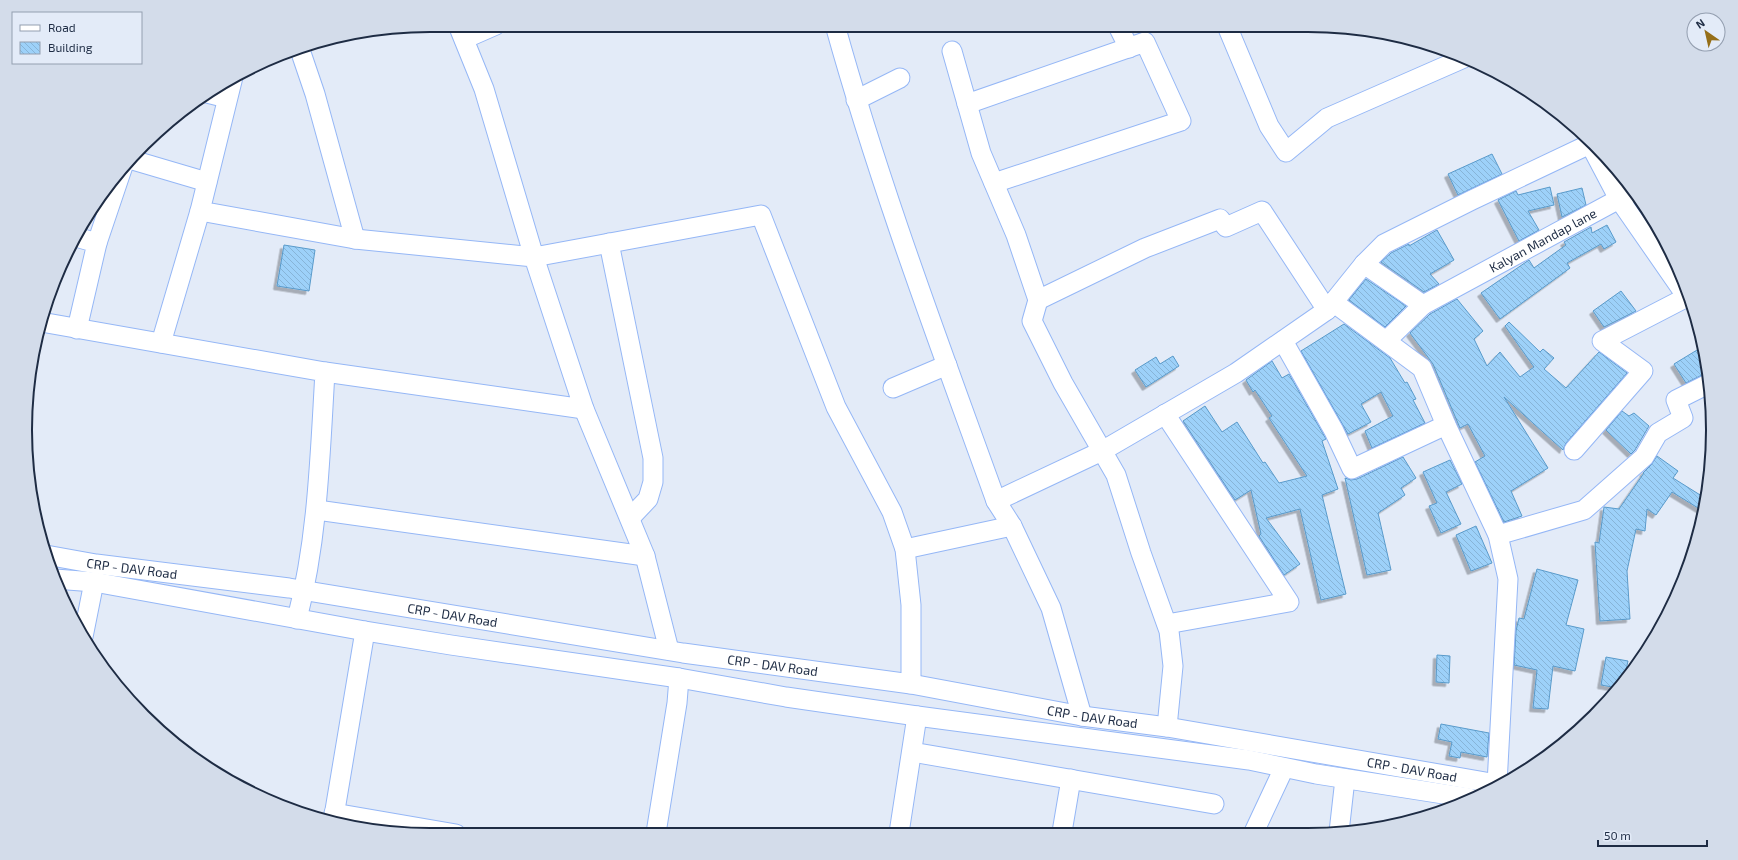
<svg xmlns="http://www.w3.org/2000/svg" width="1738" height="860" font-family="'Exo 2',sans-serif">
	<style>
		.building { fill: url(#building-back-hatch); stroke: #599aca; filter: url(#shadow) }
		.lines { fill: none; stroke-linecap: round; stroke-linejoin: round }
		.minor-casing { stroke: #95b7f6; stroke-width: 21 }
		.minor { stroke: #fff; stroke-width: 19 }
		.labels { text-anchor: middle; stroke-width: 3; stroke-linejoin: round; paint-order: stroke }
		.street-label { font-size: 13px; fill: #1e2c44; stroke: #e3ebf8 }
		.rim { fill: none; stroke: #1e2c44; stroke-width: 2 }
	</style>
	<defs>
		<pattern id="building-back-hatch" width="6" height="6" patternUnits="userSpaceOnUse"><rect width="6" height="6" fill="#9dd1f9"/><path d="M-1 5l2 2M0 0l6 6M5-1l2 2" fill="none" stroke="#87b4d7"/></pattern>
		<filter id="shadow"><feDropShadow dx="-3.5" dy="3.5" stdDeviation="0" flood-color="#0004"/></filter>
	</defs>
	<rect width="100%" height="100%" fill="#e3ebf8"/>
	<g class="building">
		<path d="M 1492,154 L 1502,174 L 1458,195 L 1448,174 Z"/>
		<path d="M 1550,187 L 1554,205 L 1528,211 L 1539,230 L 1519,241 L 1498,200 L 1516,191 L 1518,195 Z"/>
		<path d="M 1582,188 L 1586,205 L 1562,217 L 1557,194 Z"/>
		<path d="M 1607,225 L 1616,242 L 1604,249 L 1601,244 L 1567,263 L 1570,268 L 1500,319 L 1481,293 L 1529,260 L 1534,268 L 1566,245 L 1564,242 L 1591,227 L 1592,233 Z"/>
		<path d="M 1437,230 L 1454,260 L 1430,274 L 1439,284 L 1424,292 L 1381,262 L 1391,253 L 1409,244 L 1409,246 Z"/>
		<path d="M 284,245 L 315,250 L 309,291 L 277,286 Z"/>
		<path d="M 1366,279 L 1406,306 L 1385,327 L 1349,300 Z"/>
		<path d="M 1621,291 L 1636,311 L 1604,327 L 1593,311 Z"/>
		<path d="M 1457,299 L 1483,331 L 1474,339 L 1487,366 L 1500,352 L 1520,377 L 1534,367 L 1505,326 L 1509,322 L 1540,352 L 1543,349 L 1554,358 L 1544,369 L 1566,388 L 1599,352 L 1627,373 L 1566,443 L 1563,450 L 1504,397 L 1548,468 L 1511,491 L 1522,516 L 1504,522 L 1475,462 L 1485,456 L 1468,424 L 1460,428 L 1433,364 L 1410,333 L 1430,314 Z"/>
		<path d="M 1344,324 L 1390,358 L 1405,383 L 1407,382 L 1416,399 L 1413,400 L 1425,423 L 1372,448 L 1365,431 L 1393,416 L 1381,392 L 1361,404 L 1371,422 L 1348,434 L 1301,351 Z"/>
		<path d="M 1702,347 L 1708,372 L 1686,383 L 1674,364 Z"/>
		<path d="M 1173,356 L 1179,366 L 1146,387 L 1135,370 L 1156,357 L 1160,364 Z"/>
		<path d="M 1272,361 L 1282,378 L 1289,374 L 1326,439 L 1322,441 L 1338,489 L 1322,495 L 1346,594 L 1321,600 L 1300,509 L 1266,518 L 1300,564 L 1284,575 L 1259,536 L 1261,534 L 1251,490 L 1235,500 L 1183,421 L 1205,406 L 1222,432 L 1237,422 L 1263,463 L 1265,462 L 1279,483 L 1307,476 L 1269,418 L 1272,416 L 1255,390 L 1253,392 L 1246,380 Z"/>
		<path d="M 1622,411 L 1629,416 L 1634,413 L 1649,426 L 1635,450 L 1631,454 L 1606,430 Z"/>
		<path d="M 1657,456 L 1678,471 L 1673,478 L 1705,498 L 1703,511 L 1672,492 L 1656,515 L 1647,509 L 1645,531 L 1636,529 L 1627,571 L 1630,619 L 1600,621 L 1595,542 L 1599,543 L 1604,507 L 1619,509 L 1644,473 L 1643,473 L 1651,465 Z"/>
		<path d="M 1403,457 L 1416,478 L 1401,488 L 1405,495 L 1378,513 L 1391,570 L 1367,575 L 1345,478 L 1351,480 L 1357,479 Z"/>
		<path d="M 1450,460 L 1462,484 L 1446,492 L 1461,524 L 1441,533 L 1429,506 L 1437,503 L 1423,472 Z"/>
		<path d="M 1476,526 L 1492,563 L 1471,571 L 1456,535 Z"/>
		<path d="M 1537,569 L 1578,580 L 1566,625 L 1584,629 L 1575,671 L 1553,666 L 1548,709 L 1533,708 L 1537,670 L 1514,665 L 1516,631 L 1519,618 L 1524,619 Z"/>
		<path d="M 1437,655 L 1450,656 L 1449,683 L 1436,682 Z"/>
		<path d="M 1606,657 L 1628,661 L 1624,679 L 1618,688 L 1601,685 Z"/>
		<path d="M 1441,724 L 1489,733 L 1487,757 L 1461,752 L 1460,758 L 1449,756 L 1452,742 L 1438,739 Z"/>
	</g>
	<g class="lines">
		<defs>
			<g id="minor">
				<path d="M 458,25 L 484,89 L 534,257 L 761,215 L 836,407 L 892,512 L 905,549 L 911,605 L 911,684"/>
				<path d="M 835,25 C 880,187 939,343 996,501 L 1012,526 L 1051,608 L 1082,716"/>
				<path d="M 1118,26 L 1129,48"/>
				<path d="M 1227,26 L 1269,126 L 1286,152 L 1327,118 L 1464,58"/>
				<path d="M 464,39 L 496,25"/>
				<path d="M 299,47 L 315,94 L 355,239"/>
				<path d="M 952,51 L 981,153 L 1016,235 L 1038,300 L 1032,321 L 1063,383 L 1116,475 L 1141,553 L 1169,631 L 1173,666 L 1167,727"/>
				<path d="M 233,77 L 200,211 L 355,239 L 534,257 L 584,409 L 325,372"/>
				<path d="M 207,93 L 227,98"/>
				<path d="M 856,100 L 900,78"/>
				<path d="M 967,104 L 1145,42 L 1181,121 L 994,183"/>
				<path d="M 1590,144 L 1619,199 L 1633,192"/>
				<path d="M 129,159 L 207,182"/>
				<path d="M 76,237 L 97,243 L 77,329"/>
				<path d="M 97,243 L 123,166"/>
				<path d="M 609,243 L 653,458 L 653,482 L 648,499 L 630,518"/>
				<path id="s1" d="M 1364,264 L 1423,305 L 1619,199 L 1687,297 L 1690,296"/>
				<path d="M 1038,300 L 1145,248 L 1220,219 L 1226,227 L 1262,211 L 1327,310"/>
				<path d="M 1333,302 L 1422,368 L 1446,425 L 1498,535 L 1508,579 L 1497,784"/>
				<path d="M 41,322 L 325,372 C 320,455 318,538 297,619"/>
				<path d="M 1283,341 L 1334,431 L 1352,469 L 1446,425"/>
				<path d="M 1386,341 L 1423,305"/>
				<path d="M 161,343 L 200,211"/>
				<path d="M 893,388 L 947,365"/>
				<path d="M 584,409 L 645,556 L 669,650"/>
				<path d="M 1165,414 L 1289,602 L 1167,624"/>
				<path d="M 1574,450 L 1643,371 L 1602,341 L 1687,297"/>
				<path d="M 996,501 L 1102,451 L 1236,373 L 1327,310 L 1364,264 L 1384,244 L 1472,200 L 1590,144 L 1589,141"/>
				<path d="M 317,510 L 645,556"/>
				<path d="M 1498,535 L 1584,510 L 1644,457 L 1658,433 L 1683,418 L 1676,400 L 1710,383"/>
				<path d="M 905,549 L 1012,526"/>
				<path id="s2" d="M 46,555 L 96,564 L 289,588 L 683,653 L 911,684 L 1082,716 L 1167,727 L 1497,784"/>
				<path d="M 55,579 L 94,582 L 365,631 L 451,645 L 679,678 L 786,697 L 917,716 L 1249,760 L 1316,774 L 1469,798"/>
				<path d="M 83,637 L 94,582"/>
				<path d="M 912,752 L 1214,804"/>
				<path d="M 334,813 L 456,834"/>
				<path d="M 333,822 L 365,631"/>
				<path d="M 1062,832 L 1071,779"/>
				<path d="M 1254,832 L 1284,768"/>
				<path d="M 1339,832 L 1345,779"/>
				<path d="M 656,833 L 677,703 L 679,678"/>
				<path d="M 899,833 L 917,716"/>
			</g>
		</defs>
		<use href="#minor" class="minor-casing"/>
		<use href="#minor" class="minor"/>
	</g>
	<g class="labels">
		<g class="street-label">
			<text dy="5" stroke="none"><textPath href="#s1" startOffset="208">Kalyan Mandap lane</textPath></text>
			<text dy="5" stroke="none"><textPath href="#s2" startOffset="87">CRP - DAV Road</textPath></text>
			<text dy="5" stroke="none"><textPath href="#s2" startOffset="411">CRP - DAV Road</textPath></text>
			<text dy="5" stroke="none"><textPath href="#s2" startOffset="735">CRP - DAV Road</textPath></text>
			<text dy="5" stroke="none"><textPath href="#s2" startOffset="1059">CRP - DAV Road</textPath></text>
			<text dy="5" stroke="none"><textPath href="#s2" startOffset="1383">CRP - DAV Road</textPath></text>
		</g>
	</g>
	<path d="M0 0H1738V860H0ZM430 32H1308A398 398 0 0 1 1706 430V430A398 398 0 0 1 1308 828H430A398 398 0 0 1 32 430V430A398 398 0 0 1 430 32Z" fill="#d3dcea" fill-rule="evenodd"/>
	<path class="rim" d="M430 32H1308A398 398 0 0 1 1706 430V430A398 398 0 0 1 1308 828H430A398 398 0 0 1 32 430V430A398 398 0 0 1 430 32Z"/>
	<rect x="12" y="12" width="130" height="52" fill="#e3ebf8" stroke="#949fb0"/>
	<rect x="20" y="25" width="20" height="6" fill="#ffffff" stroke="#949fb0"/>
	<text x="48" y="32" font-size="12" fill="#1e2c44">Road</text>
	<rect x="20" y="42" width="20" height="12" fill="url(#building-back-hatch)" stroke="#949fb0"/>
	<text x="48" y="52" font-size="12" fill="#1e2c44">Building</text>
	<g transform="translate(1706 32) rotate(326)"><circle r="19" fill="#e3ebf8" stroke="#949fb0"/>
	<path d="M0-3L7 15L0 10L-7 15Z" fill="#956e18"/>
	<text y="-6" font-size="11" font-weight="bold" text-anchor="middle" fill="#1e2c44">N</text>
	</g>
	<path d="M1598 840v6h109v-6" fill="none" stroke="#1e2c44" stroke-width="2"/>
	<text x="1604" y="840" font-size="12" fill="#1e2c44" stroke="#e3ebf8" stroke-width="3" paint-order="stroke">50 m</text>
</svg>
